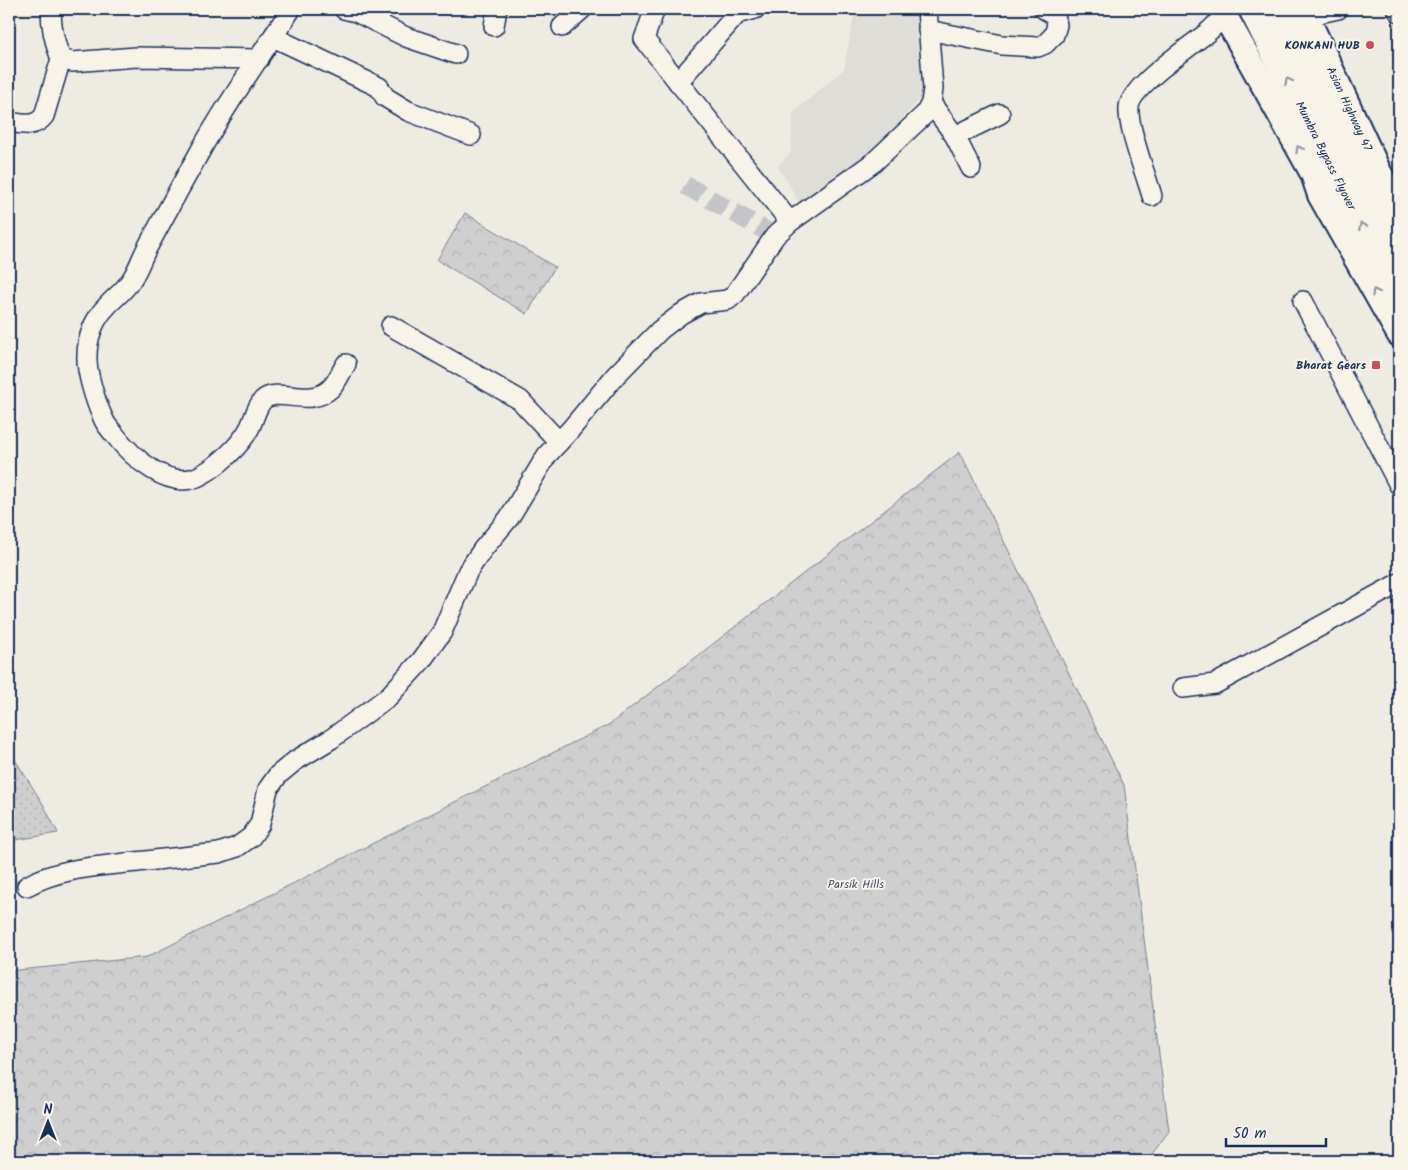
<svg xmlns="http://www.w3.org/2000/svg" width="1408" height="1170" font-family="Kalam,sans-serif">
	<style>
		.built { fill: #deddd8 }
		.grass { fill: url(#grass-dots); stroke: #757f96 }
		.forest { fill: url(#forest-crowns); stroke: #757f96 }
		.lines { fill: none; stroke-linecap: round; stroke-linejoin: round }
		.minor-tunnel { stroke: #c4c5c8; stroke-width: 19; stroke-dasharray: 19 9; stroke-linecap: butt }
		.minor-casing { stroke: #1b2f5e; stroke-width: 22 }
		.major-casing { stroke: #1b2f5e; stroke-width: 28 }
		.highway-casing { stroke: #1b2f5e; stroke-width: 30 }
		.minor { stroke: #f7f3e8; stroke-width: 19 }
		.major { stroke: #f7f3e8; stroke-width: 24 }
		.highway { stroke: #f7f3e8; stroke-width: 26 }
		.oneway { stroke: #8991a3 }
		.poi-dot { fill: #d1495b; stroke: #f7f3e8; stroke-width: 2 }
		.labels { text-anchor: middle; stroke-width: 4; stroke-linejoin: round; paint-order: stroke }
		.poi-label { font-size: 12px; font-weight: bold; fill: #1b2f5e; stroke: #f7f3e8; text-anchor: end }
		.street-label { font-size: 12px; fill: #1b2f5e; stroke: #f7f3e8 }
		.park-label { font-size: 12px; fill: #3f4f75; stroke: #f7f3e8 }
	</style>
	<defs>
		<pattern id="grass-dots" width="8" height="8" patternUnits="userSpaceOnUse" patternTransform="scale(1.25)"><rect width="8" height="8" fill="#cfcfcf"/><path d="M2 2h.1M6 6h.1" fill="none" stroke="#b1b2b4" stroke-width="1.8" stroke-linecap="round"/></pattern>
		<pattern id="forest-crowns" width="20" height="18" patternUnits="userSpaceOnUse" patternTransform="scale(1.25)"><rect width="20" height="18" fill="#cfcfcf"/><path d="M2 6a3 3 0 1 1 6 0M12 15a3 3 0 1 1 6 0" fill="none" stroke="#b1b2b4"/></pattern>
	</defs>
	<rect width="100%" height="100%" fill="#eeebe2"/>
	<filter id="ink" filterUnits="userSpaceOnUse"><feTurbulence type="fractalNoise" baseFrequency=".02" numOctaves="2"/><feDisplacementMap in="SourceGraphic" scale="10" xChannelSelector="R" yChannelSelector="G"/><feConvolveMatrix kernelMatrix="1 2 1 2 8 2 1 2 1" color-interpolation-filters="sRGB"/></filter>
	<g filter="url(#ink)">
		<path class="built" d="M 855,9 L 917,9 L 922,97 L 872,152 L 800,204 L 778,166 L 791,152 L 793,113 L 844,69 Z"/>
		<path class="grass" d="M 9,753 L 12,755 L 43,804 L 58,833 L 9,841 Z"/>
		<g class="forest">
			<path d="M 465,213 L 555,267 L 527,314 L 437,260 Z"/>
			<path d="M 960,452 L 1124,785 L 1169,1131 L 1147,1161 L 9,1161 L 9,971 L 147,957 L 610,724 Z"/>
		</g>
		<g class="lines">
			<path class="minor-tunnel" d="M 685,185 L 775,236"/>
			<defs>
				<g id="minor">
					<path d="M 51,9 C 51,27 54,42 61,59 L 72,62 L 136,57 L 259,59"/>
					<path d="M 291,9 C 260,58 225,105 197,157 C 180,187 164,217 147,248 C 141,259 137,273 129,283 C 123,292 114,298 107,306 C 94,319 87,338 87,356 C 86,372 96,403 103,418 C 105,424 110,429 114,434 C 131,456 170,493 201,475 C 218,466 240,446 249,429 C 254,420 256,407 263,400 C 278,386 310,409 331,388 C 337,382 341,372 346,364"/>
					<path d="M 344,9 L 356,12 L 406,37 L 456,54"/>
					<path d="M 655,9 L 644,39 L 790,222"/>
					<path d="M 1397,9 L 1399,12"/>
					<path d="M 1306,16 L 1338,9"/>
					<path d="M 494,26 L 497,9"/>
					<path d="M 562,27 L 582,9"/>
					<path d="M 928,30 L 1002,45 L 1038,47 L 1045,44 L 1054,35 L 1057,25 L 1055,15 L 1044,9"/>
					<path d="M 273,37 L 379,87 L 385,97 L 408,111 L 471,135"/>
					<path d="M 678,82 L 737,14 L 755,9"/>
					<path d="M 931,103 L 955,136 L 971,168"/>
					<path d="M 9,122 C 22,124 35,128 44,116 L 61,59"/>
					<path d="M 955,136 L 1000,114"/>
					<path d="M 1152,196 C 1146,175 1127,127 1129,107 C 1131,86 1191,46 1208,32 C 1214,27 1219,21 1224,15"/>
					<path d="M 1303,301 L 1399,485"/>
					<path d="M 391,326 L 520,400 L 559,442"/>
					<path d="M 1183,688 L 1215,684 L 1399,583"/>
					<path d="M 27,886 C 57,869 93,867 127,863 C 158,860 188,856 219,853 L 237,847 L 251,837 L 260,824 L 268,789 L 278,775 L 295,761 L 331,739 L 388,697 L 421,661 L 442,632 L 468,571 L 483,549 L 509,518 L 547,455 L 571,429 L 615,376 L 660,330 L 681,314 L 701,303 L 728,300 L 735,294 L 775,236 L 790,222 L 874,162 L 925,114 L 931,103 L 933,89 L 927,9"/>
				</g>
				<g id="major">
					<path d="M 1221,9 L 1313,174 L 1320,195 L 1399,334"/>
					<path id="s1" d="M 1303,9 L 1379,172 L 1399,208"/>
				</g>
				<g id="highway">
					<path id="s2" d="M 1252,9 L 1399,301"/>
					<path d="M 1279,9 L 1399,256"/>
				</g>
			</defs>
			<use href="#minor" class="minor-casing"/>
			<use href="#major" class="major-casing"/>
			<use href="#highway" class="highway-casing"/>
			<use href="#minor" class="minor"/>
			<use href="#major" class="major"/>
			<use href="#highway" class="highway"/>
		</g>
		<defs><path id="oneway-chevron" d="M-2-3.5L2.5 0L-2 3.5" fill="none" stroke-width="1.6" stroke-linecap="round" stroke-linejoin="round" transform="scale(1.25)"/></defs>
		<g class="oneway">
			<use href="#oneway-chevron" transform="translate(1288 81) rotate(-117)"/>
			<use href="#oneway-chevron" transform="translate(1299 149) rotate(-119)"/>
			<use href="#oneway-chevron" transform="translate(1362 226) rotate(-117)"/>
			<use href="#oneway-chevron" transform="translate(1375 292) rotate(-119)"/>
		</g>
	</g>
	<g class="poi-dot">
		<circle cx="1370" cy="45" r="5"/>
		<rect x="1371" y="360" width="10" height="10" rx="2.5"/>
	</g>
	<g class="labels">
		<g class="poi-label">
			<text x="1360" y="49">KONKANI HUB</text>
			<text x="1366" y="369">Bharat Gears</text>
		</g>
		<g class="street-label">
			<text dy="4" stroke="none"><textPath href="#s1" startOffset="110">Asian Highway 47</textPath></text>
			<text dy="4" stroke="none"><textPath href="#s2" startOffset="164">Mumbra Bypass Flyover</textPath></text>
		</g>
		<g class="park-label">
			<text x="856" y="888">Parsik Hills</text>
		</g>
	</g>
	<rect width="1408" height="1170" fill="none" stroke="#f7f3e8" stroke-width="30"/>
	<rect x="15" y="15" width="1378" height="1140" fill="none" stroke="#1b2f5e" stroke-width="2" filter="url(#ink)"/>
	<g transform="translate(48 1122)" stroke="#f7f3e8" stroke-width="4" paint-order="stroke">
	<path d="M0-4L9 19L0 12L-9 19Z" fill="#1b2f5e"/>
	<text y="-8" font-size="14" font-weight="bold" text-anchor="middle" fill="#1b2f5e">N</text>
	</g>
	<path d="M1226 1138v8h100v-8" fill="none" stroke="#1b2f5e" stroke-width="2.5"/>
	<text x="1233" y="1138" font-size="15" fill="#1b2f5e" stroke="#f7f3e8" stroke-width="4" paint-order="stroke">50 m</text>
</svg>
